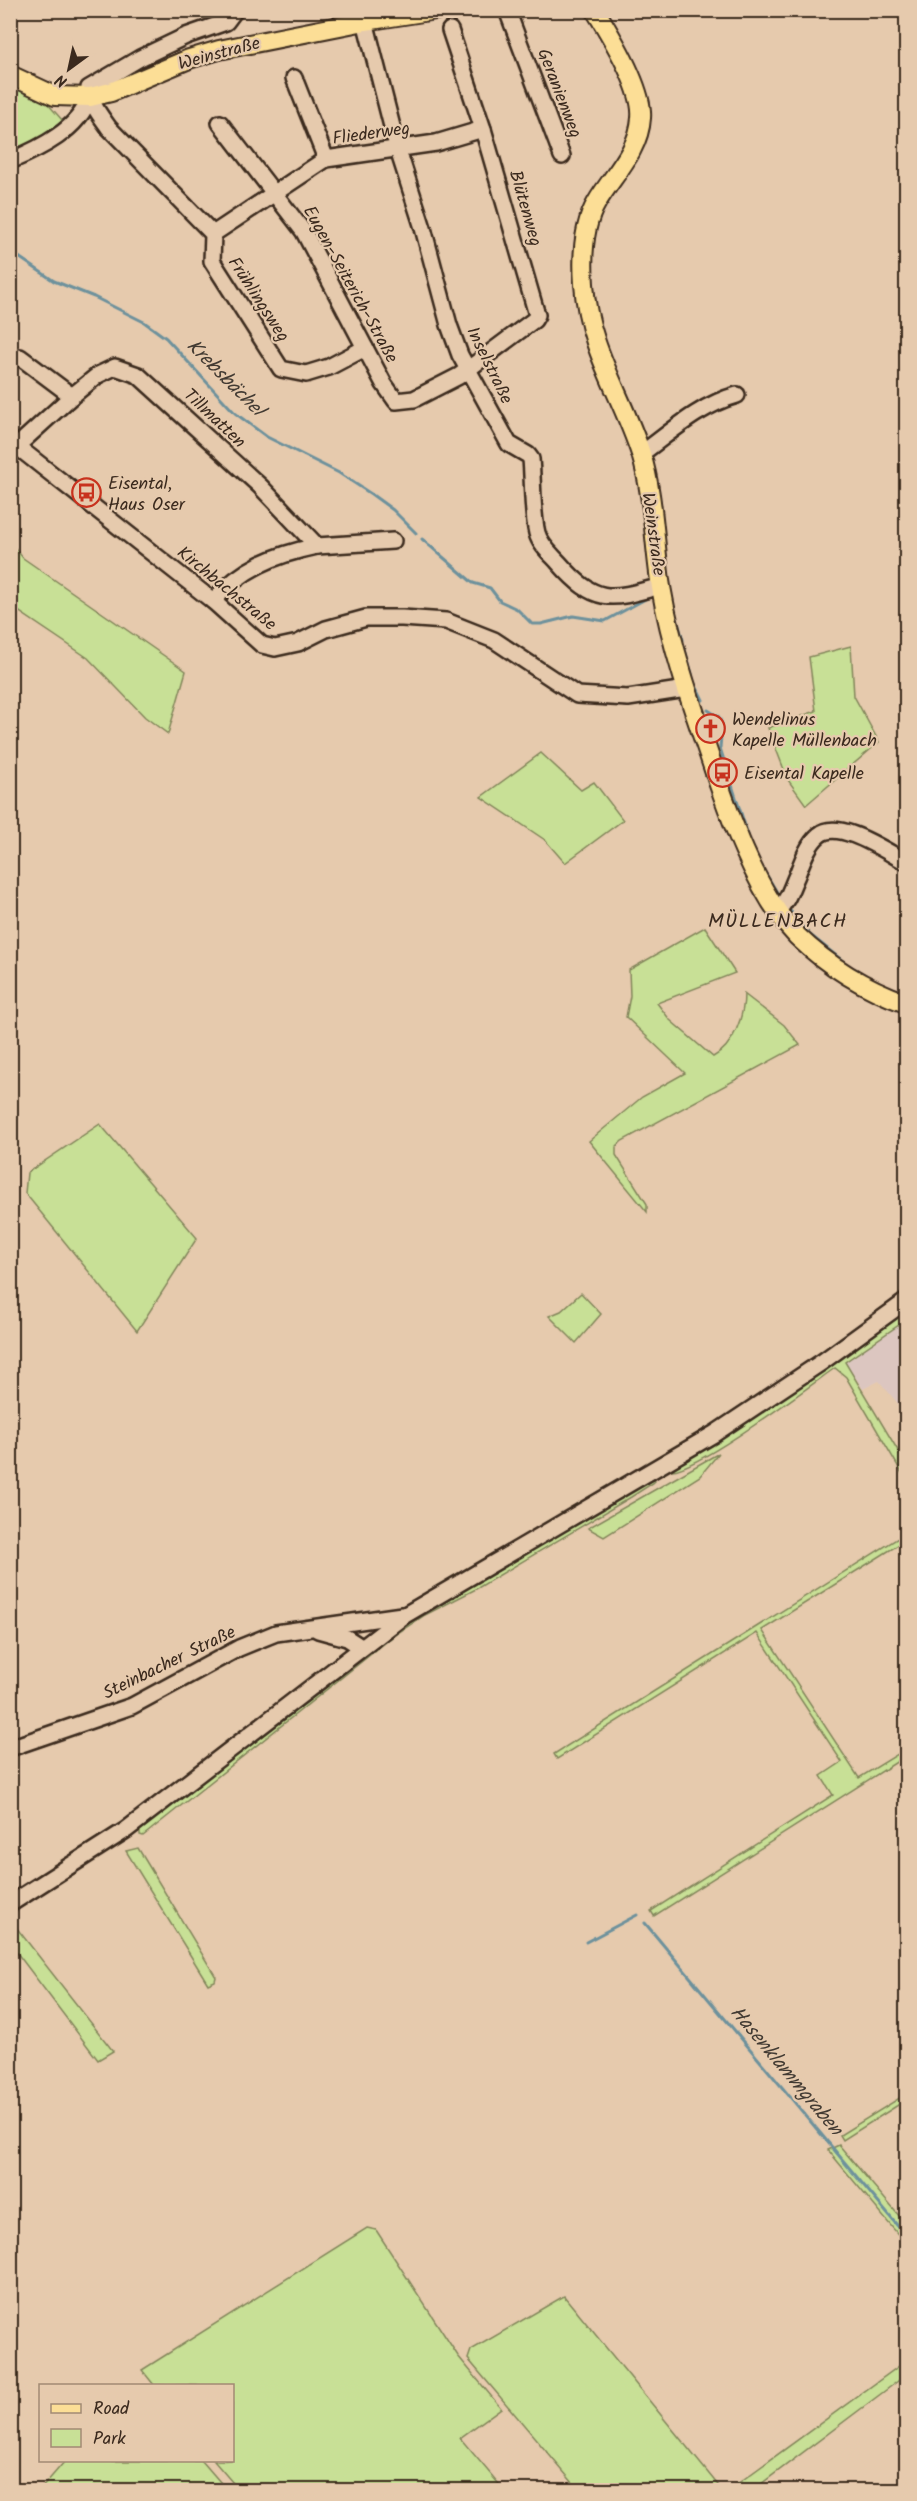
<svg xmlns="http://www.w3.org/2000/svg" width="917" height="2501" font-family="Kalam,sans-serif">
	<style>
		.built { fill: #dcc6c0 }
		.green { fill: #c8e096; stroke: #82855a; stroke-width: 1.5 }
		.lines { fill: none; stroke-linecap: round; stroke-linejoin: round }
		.stream { stroke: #6d919c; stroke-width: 3 }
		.minor-casing { stroke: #3b2a1e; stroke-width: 20 }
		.major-casing { stroke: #3b2a1e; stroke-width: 22 }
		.minor { stroke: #e6caad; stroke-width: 15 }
		.major { stroke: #fcde96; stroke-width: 18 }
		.labels { text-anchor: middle; stroke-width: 4.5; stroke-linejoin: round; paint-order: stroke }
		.street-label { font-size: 18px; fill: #3b2a1e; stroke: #e6caad }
		.poi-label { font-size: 18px; fill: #3b2a1e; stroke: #e6caad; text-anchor: start }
		.water-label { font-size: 20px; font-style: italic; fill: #433b33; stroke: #e6caad }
		.neighbourhood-label { font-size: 20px; letter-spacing: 1.5px; fill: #3b2a1e; stroke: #e6caad }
	</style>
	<rect width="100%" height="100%" fill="#e6caad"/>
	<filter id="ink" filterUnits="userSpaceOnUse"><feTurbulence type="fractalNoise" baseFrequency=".0167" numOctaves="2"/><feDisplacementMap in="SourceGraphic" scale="12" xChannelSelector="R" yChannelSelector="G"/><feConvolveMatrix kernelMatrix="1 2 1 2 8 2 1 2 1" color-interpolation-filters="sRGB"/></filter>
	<g filter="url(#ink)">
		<path class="built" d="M 906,1320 L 906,1413 L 879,1381 L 863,1389 L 845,1362 Z"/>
		<g class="green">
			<path d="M 11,83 L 47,103 L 63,121 L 25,151 L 11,157 Z"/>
			<path d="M 11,543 L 23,558 L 186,671 L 168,734 L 145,717 L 88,658 L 11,606 Z"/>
			<path d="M 851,646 L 854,696 L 879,742 L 806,805 L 788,780 L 768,728 L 816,711 L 809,657 Z"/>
			<path d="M 541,753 L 581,790 L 594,782 L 623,820 L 565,863 L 545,840 L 481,797 Z"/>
			<path d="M 705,927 L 735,973 L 657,1003 L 670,1020 L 713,1057 C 734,1046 744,1016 744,994 L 784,1025 L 800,1045 L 622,1141 L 616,1147 L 616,1155 L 647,1204 L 647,1212 L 589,1141 L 642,1097 L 685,1073 L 626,1017 L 630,996 L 629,970 Z"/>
			<path d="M 100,1124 L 197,1238 L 137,1331 L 25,1193 L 27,1173 Z"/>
			<path d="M 581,1293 L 601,1314 L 576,1343 L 549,1316 L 561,1311 Z"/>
			<path d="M 906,1310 L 906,1320 L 845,1362 L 906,1464 L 906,1480 L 846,1377 L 835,1368 C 808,1387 699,1469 672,1470 L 673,1465 L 810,1376 Z"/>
			<path d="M 719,1453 L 700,1476 L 604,1537 L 588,1528 Z"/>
			<path d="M 651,1477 L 655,1481 L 653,1483 L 631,1497 L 476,1589 L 425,1615 L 395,1635 L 143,1836 L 140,1835 L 140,1829 L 398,1627 Z"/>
			<path d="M 906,1533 L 906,1540 L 762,1630 L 859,1778 L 906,1749 L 906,1756 L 654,1916 L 651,1911 L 833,1795 L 821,1776 L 842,1762 L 757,1633 L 557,1759 L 554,1754 Z"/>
			<path d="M 138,1848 L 216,1977 L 215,1981 L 208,1984 L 126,1851 Z"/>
			<path d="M 11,1922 L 12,1922 L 113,2051 L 98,2060 L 11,1945 Z"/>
			<path d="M 906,2094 L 906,2100 L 843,2140 L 840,2135 Z"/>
			<path d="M 839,2145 L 906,2224 L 906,2244 L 828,2150 Z"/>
			<path d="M 367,2228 L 376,2230 L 458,2356 L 501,2408 L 460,2438 L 504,2490 L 239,2490 L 214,2461 L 232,2460 L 232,2386 L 154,2385 L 142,2370 Z"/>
			<path d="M 564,2296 L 722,2490 L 579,2490 L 468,2359 L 471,2350 Z"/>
			<path d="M 906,2361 L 906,2375 L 753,2490 L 729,2490 Z"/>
			<path d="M 65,2461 L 202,2461 L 227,2490 L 40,2490 Z"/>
		</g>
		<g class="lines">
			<g class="stream">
				<path d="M 10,251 L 54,281 L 94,297 L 144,322 L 166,338 L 235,413 L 267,437 L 339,473 L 371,494 L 393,510 L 416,533"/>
				<path d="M 422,539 L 473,583 L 490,588 L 500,601 L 517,609 L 532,624 L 541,624 L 573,616 L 605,621 L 651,596"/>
				<path d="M 677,619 L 683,640"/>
				<path d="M 685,650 L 692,674"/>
				<path d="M 695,684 L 703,700"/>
				<path d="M 708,710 L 719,717 L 722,724 L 720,748 L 748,835"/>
				<path d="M 766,874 L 781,899"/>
				<path d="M 787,907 L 809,934 L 849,966"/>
				<path d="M 645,1923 L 906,2236"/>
				<path d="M 586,1942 L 637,1915"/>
			</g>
			<defs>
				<g id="minor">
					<path d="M 235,10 L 226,22 L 186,36 L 140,58 L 89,88 C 91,105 100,115 109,128 L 213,234 L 212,261 L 281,369 L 306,374 L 329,367 L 365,348"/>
					<path d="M 507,10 L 562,156"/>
					<path d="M 365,21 L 398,150 L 423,228 L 449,325 L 460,355 L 509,444 L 528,455 L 531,459 C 533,480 532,514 537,533 C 540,545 551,554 559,563 C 596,605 610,600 661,586"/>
					<path d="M 294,78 L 326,159"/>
					<path d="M 220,123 L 304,232 L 384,384 L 396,401 L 414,399 L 459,376 L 534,320 L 537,315 L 483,129 L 450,30"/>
					<path d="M 10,161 C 41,148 78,130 90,97"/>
					<path d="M 213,234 L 326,159 L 436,143 L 483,129"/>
					<path d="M 20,357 L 72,396"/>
					<path d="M 10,441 L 213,601 L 262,645 L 275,648 L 298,643 L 326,629 L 366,618 L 402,618 L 446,621 L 494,640 L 577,695 L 628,698 L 686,689"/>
					<path d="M 17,446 L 72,396 L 98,375 L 115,367 L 138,375 L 260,486 L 317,546 C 274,555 242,568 213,601"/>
					<path d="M 641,454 C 671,432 700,405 737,395"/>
					<path d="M 317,546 L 393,541"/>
					<path d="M 777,911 C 788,901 791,888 797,875 C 802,862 808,844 819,835 C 838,818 887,852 906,862"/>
					<path d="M 318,1630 L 347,1638 L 361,1647"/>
					<path d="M 10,1748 L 132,1706 L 239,1648 L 276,1633 L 402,1615"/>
					<path d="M 10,1904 L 126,1830 L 405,1615 L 714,1434 L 822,1362 L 906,1301"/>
				</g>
				<g id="major">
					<path d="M 595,10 C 610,34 644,90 641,118 C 639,151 613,175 597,202 C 583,225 582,257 584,284 C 588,348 622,395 641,454 C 654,496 654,544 661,587 C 671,645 690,700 709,755 C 727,810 756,894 797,936 C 828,966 866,989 906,1003"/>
					<path d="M 10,75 L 55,96 L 90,97 L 111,92 L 189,59 L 219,50 L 365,21 L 436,10"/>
				</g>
			</defs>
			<use href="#minor" class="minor-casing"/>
			<use href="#major" class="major-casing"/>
			<use href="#minor" class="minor"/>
			<use href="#major" class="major"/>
		</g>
	</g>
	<defs>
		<symbol id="bus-ring" viewBox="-11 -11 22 22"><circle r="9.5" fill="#e6caad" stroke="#c8321e" stroke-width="1.5"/><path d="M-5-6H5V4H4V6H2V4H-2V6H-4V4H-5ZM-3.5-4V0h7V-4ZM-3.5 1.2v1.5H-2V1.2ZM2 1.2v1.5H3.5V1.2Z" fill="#c8321e"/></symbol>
		<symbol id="church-ring" viewBox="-11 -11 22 22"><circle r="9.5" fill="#e6caad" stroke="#c8321e" stroke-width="1.5"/><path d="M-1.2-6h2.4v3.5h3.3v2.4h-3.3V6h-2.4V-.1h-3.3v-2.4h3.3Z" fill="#c8321e"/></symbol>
	</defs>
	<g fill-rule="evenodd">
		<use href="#bus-ring" x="70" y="476" width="33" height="33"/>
		<use href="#church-ring" x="694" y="712" width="33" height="33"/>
		<use href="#bus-ring" x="706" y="756" width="33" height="33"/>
	</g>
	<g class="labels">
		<g class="street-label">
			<text transform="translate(219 53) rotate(-15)" y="6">Weinstraße</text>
			<text transform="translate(560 93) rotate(69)" y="6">Geranienweg</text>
			<text transform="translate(371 133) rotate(-8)" y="6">Fliederweg</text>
			<text transform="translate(526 208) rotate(74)" y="6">Blütenweg</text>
			<text transform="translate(351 284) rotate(61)" y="6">Eugen-Seiterich-Straße</text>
			<text transform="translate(259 299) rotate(57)" y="6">Frühlingsweg</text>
			<text transform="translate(490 365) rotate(64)" y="6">Inselstraße</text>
			<text transform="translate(215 418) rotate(43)" y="6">Tillmatten</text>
			<text transform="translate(654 534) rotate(82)" y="6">Weinstraße</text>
			<text transform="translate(227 588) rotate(39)" y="6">Kirchbachstraße</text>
			<text transform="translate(169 1662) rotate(-26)" y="6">Steinbacher Straße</text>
		</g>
		<g class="poi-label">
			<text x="108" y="489">Eisental,<tspan x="108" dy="21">Haus Oser</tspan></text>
			<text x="732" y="725">Wendelinus<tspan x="732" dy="21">Kapelle Müllenbach</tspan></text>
			<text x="744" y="779">Eisental Kapelle</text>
		</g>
		<g class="water-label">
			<text transform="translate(226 377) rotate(45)" y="7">Krebsbächel</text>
			<text transform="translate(787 2070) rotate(50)" y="7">Hasenklammgraben</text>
		</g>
		<g class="neighbourhood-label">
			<text x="778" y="927">MÜLLENBACH</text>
		</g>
	</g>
	<rect width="917" height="2501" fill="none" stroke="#e6caad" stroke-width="36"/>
	<rect x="18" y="18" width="881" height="2465" fill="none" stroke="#3b2a1e" stroke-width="2" filter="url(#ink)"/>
	<rect x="39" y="2384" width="195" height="78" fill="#e6caad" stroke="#a28a74" stroke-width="1.5"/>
	<rect x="51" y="2404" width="30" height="9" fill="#fcde96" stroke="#a28a74" stroke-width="1.5"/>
	<text x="93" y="2414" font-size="18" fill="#3b2a1e">Road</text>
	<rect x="51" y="2429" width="30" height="18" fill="#c8e096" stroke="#a28a74" stroke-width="1.5"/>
	<text x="93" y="2444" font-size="18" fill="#3b2a1e">Park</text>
	<g transform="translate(69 69) rotate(213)" stroke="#e6caad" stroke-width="4.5" paint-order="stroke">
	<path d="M0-4.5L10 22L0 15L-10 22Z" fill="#3b2a1e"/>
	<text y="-9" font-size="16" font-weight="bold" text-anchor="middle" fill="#3b2a1e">N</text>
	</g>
</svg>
